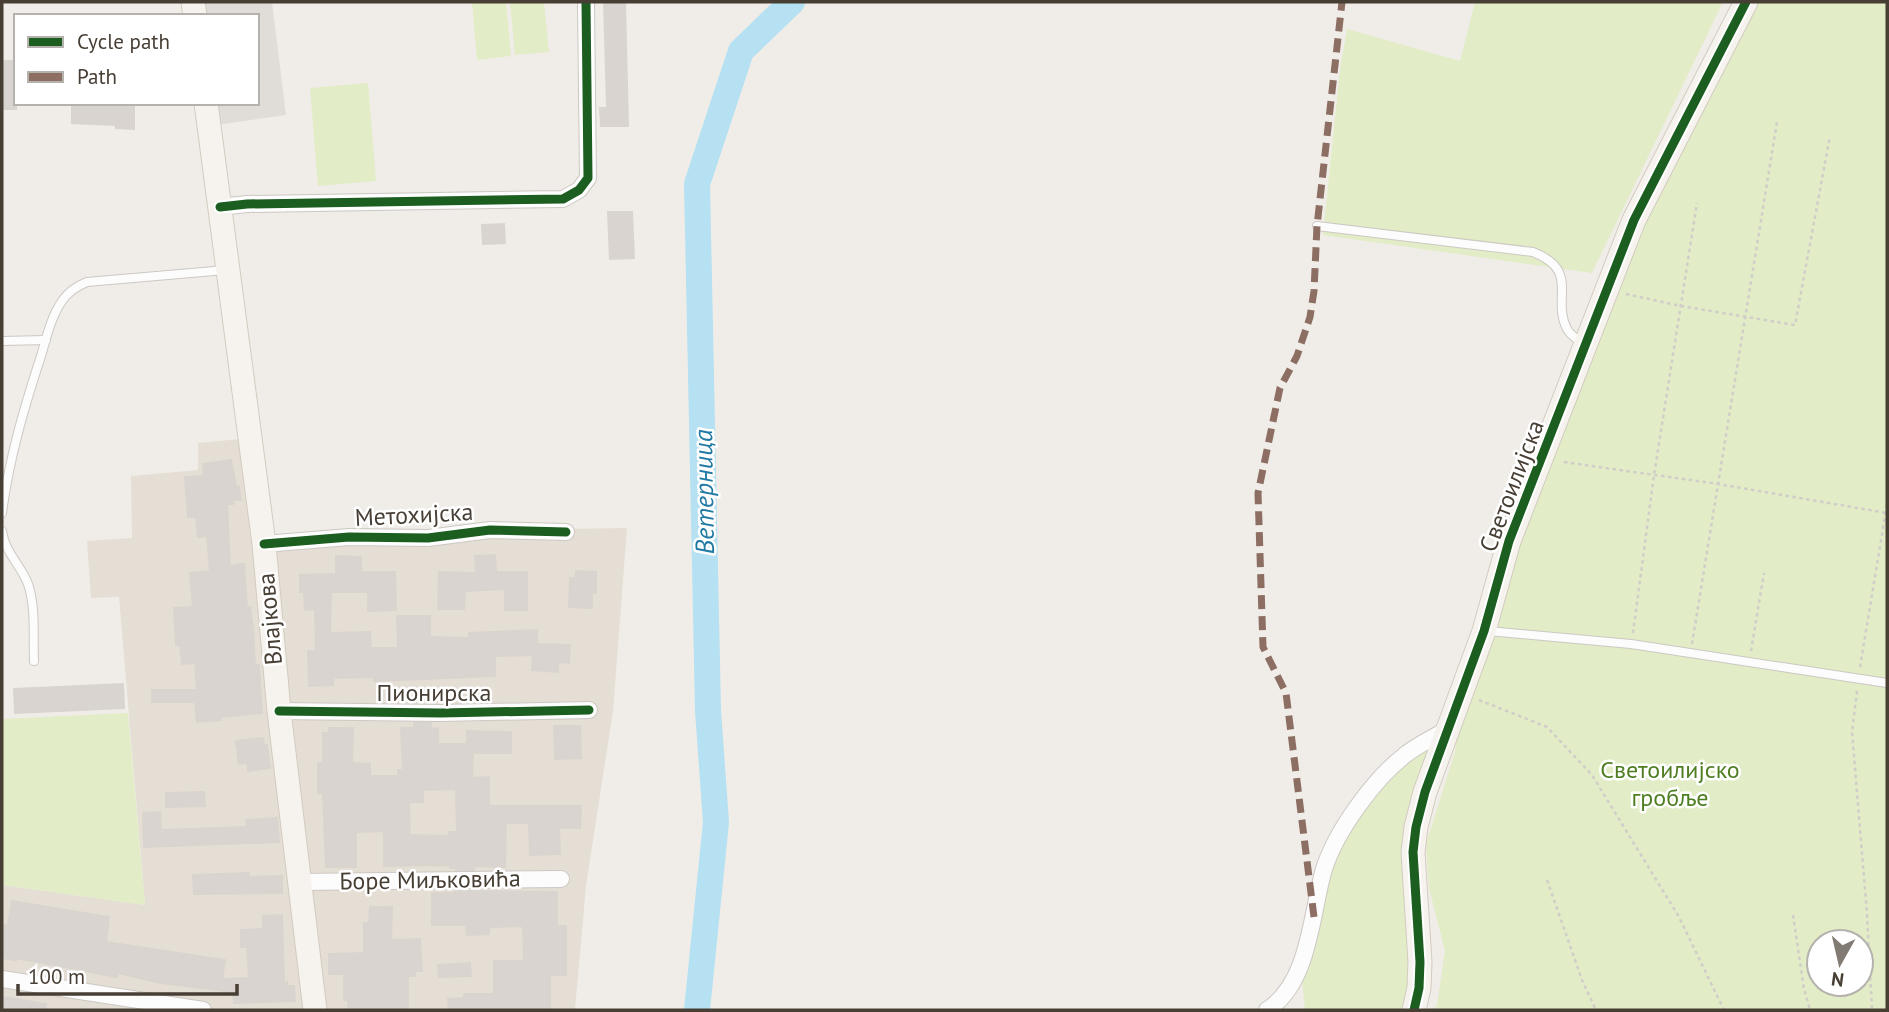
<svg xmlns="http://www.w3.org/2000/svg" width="1889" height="1012" font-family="'PT Sans',sans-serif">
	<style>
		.residential { fill: #e5ded5 }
		.green { fill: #e2ecc6; fill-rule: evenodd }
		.parking { fill: #e0dcd8 }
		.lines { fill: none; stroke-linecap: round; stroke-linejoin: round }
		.river { stroke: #b5e1f2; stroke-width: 26 }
		.building { fill: #d9d4cf; stroke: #d9d4ce; stroke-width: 2; fill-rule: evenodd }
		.lane-casing { stroke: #ccc8c3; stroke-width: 10 }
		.street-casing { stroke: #ccc8c3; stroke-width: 18 }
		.secondary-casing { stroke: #d2cbc0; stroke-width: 25 }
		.path { stroke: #d1cdc9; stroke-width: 2.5; stroke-dasharray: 3.5 3.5; stroke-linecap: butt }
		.lane { stroke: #fdfcfc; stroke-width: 8 }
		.street { stroke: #fdfcfc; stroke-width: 16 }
		.secondary { stroke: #f6f3ee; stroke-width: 23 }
		.quiet { stroke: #8d6e63; stroke-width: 7; stroke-dasharray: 14 7; stroke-linecap: butt }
		.cycleway-casing { stroke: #fff; stroke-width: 13 }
		.cycleway { stroke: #1b5e20; stroke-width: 9 }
		.labels { text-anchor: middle; stroke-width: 5; stroke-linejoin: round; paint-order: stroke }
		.street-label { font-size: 24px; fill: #473e34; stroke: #fff }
		.park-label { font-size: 24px; fill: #4f7e22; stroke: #fff }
		.water-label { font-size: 26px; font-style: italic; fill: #217aa3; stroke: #fff }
	</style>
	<rect width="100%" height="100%" fill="#f0ede8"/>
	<path class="residential" d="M 251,438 L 264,543 L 490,530 L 627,528 L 613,711 L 586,886 L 575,1010 L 2,1010 L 2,885 L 145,905 L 119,597 L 91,598 L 87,541 L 132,538 L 131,476 L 198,470 L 198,443 Z"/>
	<g class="green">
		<path d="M 472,2 L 506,2 L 511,56 L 477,60 Z"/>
		<path d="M 510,2 L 544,2 L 549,52 L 515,55 Z"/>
		<path d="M 1475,2 L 1723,2 L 1592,273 L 1323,235 L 1340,70 L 1347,29 L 1460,61 Z"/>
		<path d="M 1746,2 L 1887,2 L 1887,1010 L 1434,1010 L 1437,1005 L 1445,951 L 1429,888 L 1426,844 L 1455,752 L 1461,694 L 1587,346 ZM 1819,942 L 1861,942 L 1861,984 L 1819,984 Z"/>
		<path d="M 368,83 L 376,181 L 318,186 L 310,88 Z"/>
		<path d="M 128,713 L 145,905 L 2,885 L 2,719 Z"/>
		<path d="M 1446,730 L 1425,792 L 1414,1010 L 1305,1010 L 1300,962 L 1325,868 L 1363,798 Z"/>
	</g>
	<path class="parking" d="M 193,2 L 272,2 L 286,115 L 209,126 L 206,103 L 257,103 L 257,16 L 195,16 Z"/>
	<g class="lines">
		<path class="river" d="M 697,1010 L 716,822 L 708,711 L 697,184 L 741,51 L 792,2"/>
	</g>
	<g class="building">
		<path d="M 604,2 L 625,2 L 628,126 L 601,126 L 600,108 L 607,108 Z"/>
		<rect x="2" y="61" width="14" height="48"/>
		<path d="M 72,103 L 134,103 L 134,129 L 116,128 L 116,125 L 72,123 Z"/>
		<path d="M 608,212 L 632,212 L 634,258 L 610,259 Z"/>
		<path d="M 504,224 L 505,243 L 483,244 L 482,225 Z"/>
		<path d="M 231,460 L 236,486 L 239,486 L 241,500 L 233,500 L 233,504 L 227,504 L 230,566 L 244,564 L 247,608 L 250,607 L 253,629 L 255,665 L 259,665 L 262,713 L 221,717 L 221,720 L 197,722 L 195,702 L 152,702 L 152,690 L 197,690 L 195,663 L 182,664 L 180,645 L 176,645 L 174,608 L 193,607 L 190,573 L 210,571 L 207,536 L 198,537 L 196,517 L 188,517 L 185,477 L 204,476 L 203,464 Z"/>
		<path d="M 495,555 L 496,572 L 527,572 L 527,610 L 505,610 L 505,589 L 465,591 L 464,609 L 438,609 L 439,572 L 476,573 L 475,556 Z"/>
		<path d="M 336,556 L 361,557 L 361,572 L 395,572 L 396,610 L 368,611 L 368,592 L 331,592 L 330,633 L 370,632 L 371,648 L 398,648 L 397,616 L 430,616 L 430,637 L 469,638 L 469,633 L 537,630 L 537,644 L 570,645 L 569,663 L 558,662 L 558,672 L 532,670 L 533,655 L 495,656 L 495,676 L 374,681 L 374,677 L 333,678 L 333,685 L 309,686 L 308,651 L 316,651 L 315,609 L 305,610 L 304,592 L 300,592 L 300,575 L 336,574 Z"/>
		<path d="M 576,571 L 596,572 L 596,593 L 592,593 L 592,608 L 569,607 L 570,578 L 576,578 Z"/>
		<path d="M 123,684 L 124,708 L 15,713 L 14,689 Z"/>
		<path d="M 414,723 L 431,723 L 431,729 L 438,728 L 438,744 L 467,744 L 467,731 L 511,732 L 511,753 L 473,753 L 472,778 L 489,777 L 489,806 L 581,806 L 580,828 L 559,828 L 560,854 L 530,855 L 529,823 L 506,823 L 505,867 L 474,866 L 474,870 L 456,870 L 456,868 L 450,868 L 450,865 L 384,866 L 384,831 L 356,832 L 356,867 L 326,867 L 323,793 L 318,793 L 318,763 L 323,763 L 323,733 L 329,733 L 329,728 L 353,728 L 352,763 L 370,764 L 370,776 L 398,776 L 398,770 L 403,770 L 401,728 L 414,728 ZM 456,789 L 457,832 L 449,832 L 449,836 L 410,835 L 409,802 L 423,802 L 423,790 Z"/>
		<path d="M 554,726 L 580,726 L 581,758 L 555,759 Z"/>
		<path d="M 263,738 L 264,746 L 267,745 L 270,768 L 248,771 L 247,763 L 239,764 L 236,741 Z"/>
		<path d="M 204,792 L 205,806 L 166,807 L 166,793 Z"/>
		<path d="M 160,812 L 161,830 L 247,827 L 246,820 L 277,818 L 279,842 L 144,847 L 143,813 Z"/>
		<path d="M 249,873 L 249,877 L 282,876 L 282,893 L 194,894 L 193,875 Z"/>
		<path d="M 455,891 L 557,892 L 557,926 L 566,926 L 566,975 L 550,975 L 550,1010 L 449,1010 L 448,999 L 464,998 L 464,994 L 494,994 L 494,961 L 524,961 L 523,926 L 489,927 L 489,934 L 467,935 L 466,925 L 432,925 L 432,893 L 455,893 Z"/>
		<path d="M 12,901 L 109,917 L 106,942 L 225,960 L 222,979 L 249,978 L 247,947 L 241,947 L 241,930 L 263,929 L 263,916 L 282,915 L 284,983 L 287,982 L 287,986 L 294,986 L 295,1001 L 234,1003 L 233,992 L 161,983 L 118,973 L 117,977 L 16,958 L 16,960 L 2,958 L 2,925 L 8,926 Z"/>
		<path d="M 370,907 L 392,907 L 391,940 L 420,939 L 422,971 L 415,971 L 415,976 L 408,976 L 408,1010 L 348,1010 L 348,1000 L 344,1000 L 344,974 L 329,974 L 329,954 L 364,953 L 364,923 L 369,923 Z"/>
		<path d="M 470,963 L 471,976 L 439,977 L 438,965 Z"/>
		<path d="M 2,997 L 46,1004 L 45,1010 L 2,1010 Z"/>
	</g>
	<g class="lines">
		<defs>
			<g id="lane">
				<path d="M 1317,226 L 1533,252 C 1581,271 1551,298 1567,329 C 1571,336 1578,340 1584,344"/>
				<path d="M 2,341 L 46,340"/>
				<path d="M 2,513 C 9,459 24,408 41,356 C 46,339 51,317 62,301 C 68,292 77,286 87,282 L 226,270"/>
				<path d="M 2,531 C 5,553 21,565 28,584 C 36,607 33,636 34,661"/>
				<path d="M 1488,631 L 1631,644 L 1887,683"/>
			</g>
			<g id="street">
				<path d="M 220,207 L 247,204 L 563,199 L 579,190 L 588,178 L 586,2"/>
				<path d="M 264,544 L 349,537 L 428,538 L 490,530 L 566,532"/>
				<path d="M 279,711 L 441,713 L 589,710"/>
				<path d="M 300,882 L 561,879"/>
				<path d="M 2,979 L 203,1010"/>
				<path d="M 1267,1010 C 1310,983 1311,913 1324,869 C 1336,831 1374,779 1405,755 C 1417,745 1433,738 1446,730"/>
			</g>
			<g id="secondary">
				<path d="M 193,2 L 195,16"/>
				<path d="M 206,103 L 264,544 L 279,711 L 315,1010"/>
				<path d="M 1414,1010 L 1419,988 L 1420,962 L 1413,852 L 1416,827 L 1425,792 L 1484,631 L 1509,541 L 1634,220 L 1746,2"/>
			</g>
		</defs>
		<use href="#lane" class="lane-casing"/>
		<use href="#street" class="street-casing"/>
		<use href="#secondary" class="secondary-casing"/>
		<g class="path">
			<path d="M 1626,294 L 1681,306 L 1795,325 L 1830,136"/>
			<path d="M 1564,462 L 1718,484 L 1887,513"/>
			<path d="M 1633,633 L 1654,475 L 1697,203"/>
			<path d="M 1692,644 L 1777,122"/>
			<path d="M 1751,651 L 1764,573"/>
			<path d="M 1860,667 L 1887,504"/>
			<path d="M 1857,691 L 1852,732 L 1867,914 L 1872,1010"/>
			<path d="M 1479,700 L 1547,727 L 1592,775 L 1679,917 L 1724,1010"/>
			<path d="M 1547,880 L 1582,980 L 1596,1010"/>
			<path d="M 1793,915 L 1804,989 L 1810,1010"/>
		</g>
		<use href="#lane" class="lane"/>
		<use href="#street" class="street"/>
		<use href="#secondary" class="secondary"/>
		<path class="quiet" d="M 1314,917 L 1286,693 L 1263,647 L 1258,493 L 1280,388 L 1297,356 L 1310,317 L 1314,291 L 1317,226 L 1342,2"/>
		<defs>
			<g id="cycleway">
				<path d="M 220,207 L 247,204 L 563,199 L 579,190 L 588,178 L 586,2"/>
				<path d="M 264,544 L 349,537 L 428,538 L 490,530 L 566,532"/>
				<path d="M 279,711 L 441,713 L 589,710"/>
				<path d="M 1414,1010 L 1419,988 L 1420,962 L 1413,852 L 1416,827 L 1425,792 L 1484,631 L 1509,541 L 1634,220 L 1746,2"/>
			</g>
		</defs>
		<use href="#cycleway" class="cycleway-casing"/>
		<use href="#cycleway" class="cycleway"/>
	</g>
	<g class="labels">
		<g class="street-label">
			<text transform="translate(1512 486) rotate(-69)" y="8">Светоилијска</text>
			<text transform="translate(414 515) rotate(-3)" y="8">Метохијска</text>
			<text transform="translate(270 619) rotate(-95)" y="8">Влајкова</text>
			<text x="434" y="701">Пионирска</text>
			<text transform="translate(430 880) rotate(-1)" y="8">Боре Миљковића</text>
		</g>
		<g class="park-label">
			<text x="1670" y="778">Светоилијско<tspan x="1670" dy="28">гробље</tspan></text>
		</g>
		<g class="water-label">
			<text transform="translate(704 492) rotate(-91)" y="9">Ветерница</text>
		</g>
	</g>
	<rect width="1889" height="1012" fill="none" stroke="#473e34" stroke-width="7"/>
	<rect x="14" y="14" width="245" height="91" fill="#ffffff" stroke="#b5b2ae" stroke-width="2"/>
	<rect x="28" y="37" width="35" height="10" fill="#1b5e20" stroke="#b5b2ae" stroke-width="2"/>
	<text x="77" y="49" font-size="21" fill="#473e34">Cycle path</text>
	<rect x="28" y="72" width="35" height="10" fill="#8d6e63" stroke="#b5b2ae" stroke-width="2"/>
	<text x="77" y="84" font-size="21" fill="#473e34">Path</text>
	<g transform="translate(1840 963) rotate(188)"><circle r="33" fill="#ffffff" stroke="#b5b2ae" stroke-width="2"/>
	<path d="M0-5L12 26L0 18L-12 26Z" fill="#827b73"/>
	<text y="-10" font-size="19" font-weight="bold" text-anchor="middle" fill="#473e34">N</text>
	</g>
	<path d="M18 984v10h219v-10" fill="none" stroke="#473e34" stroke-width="3.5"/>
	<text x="28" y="984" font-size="21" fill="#473e34" stroke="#ffffff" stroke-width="5" paint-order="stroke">100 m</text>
</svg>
